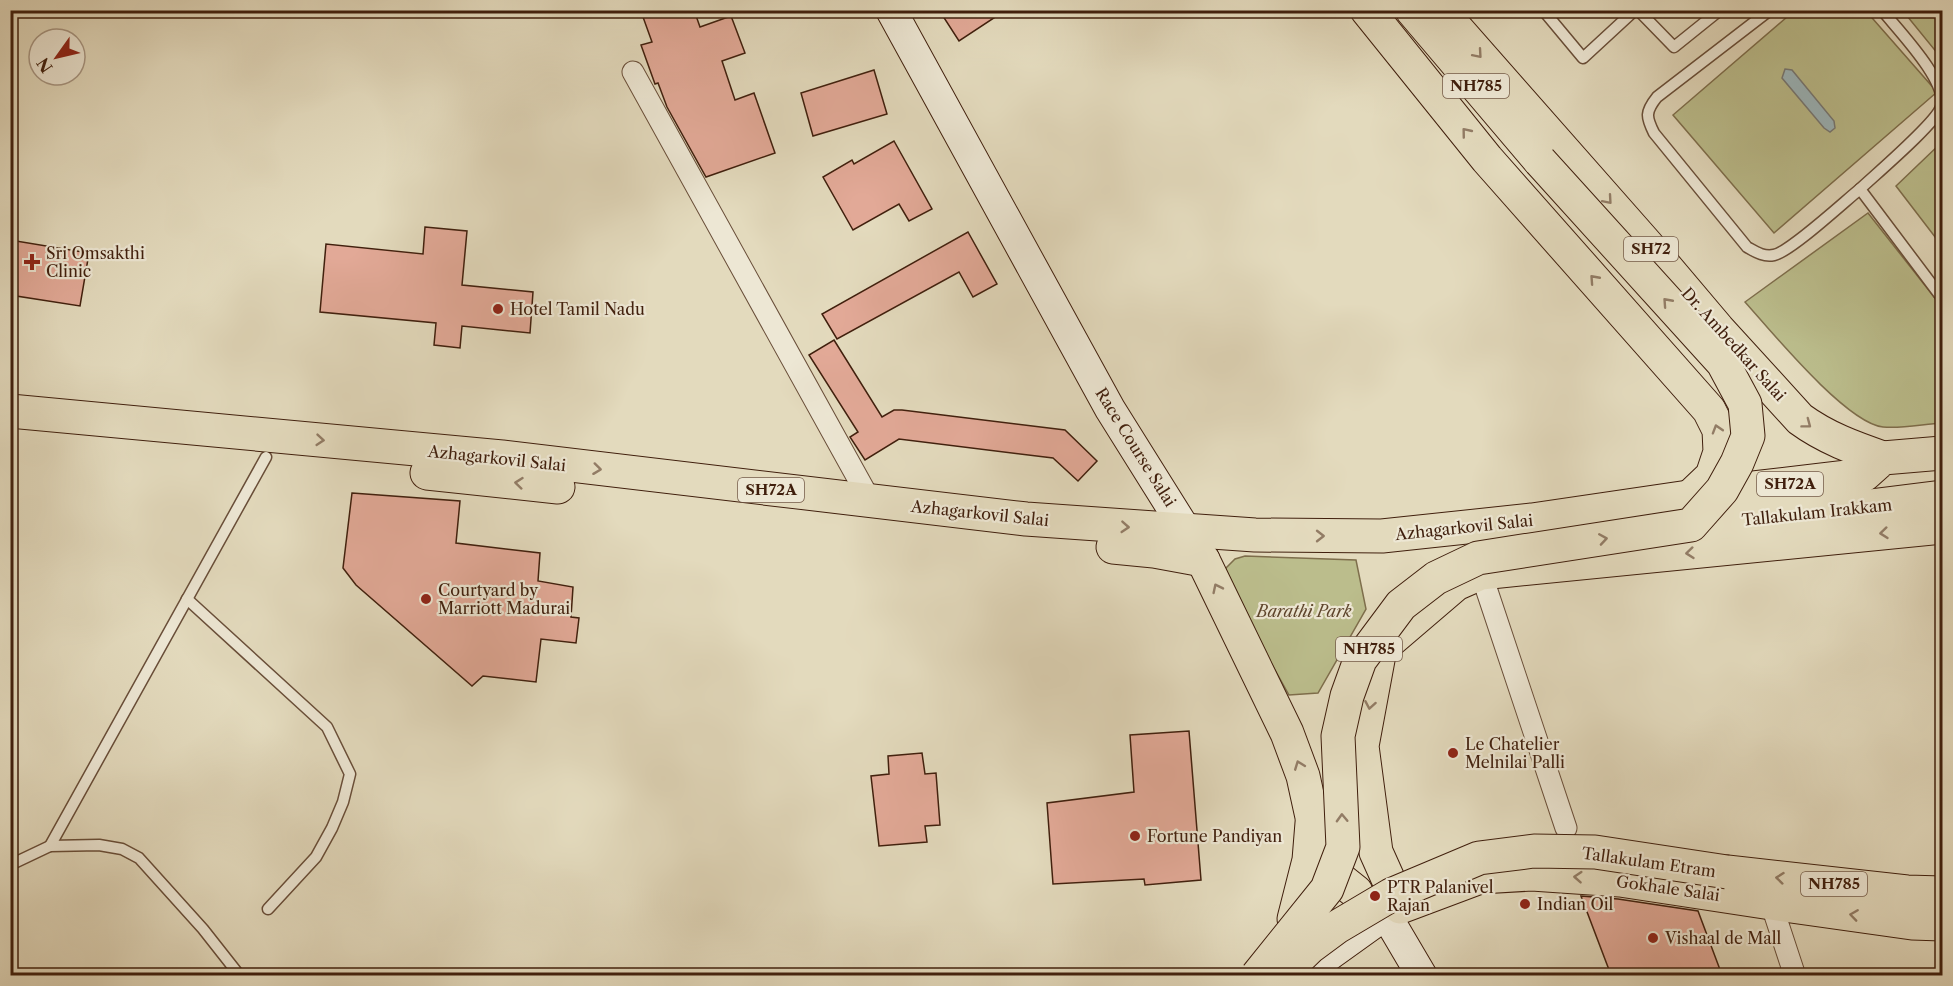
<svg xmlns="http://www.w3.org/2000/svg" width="1953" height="986" font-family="'Libre Caslon Text',serif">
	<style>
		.green { fill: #bbbd8c; stroke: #7e6e4c; stroke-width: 1.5 }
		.water { fill: #9cb7bd; stroke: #777a77; stroke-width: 1.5 }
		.building { fill: #e2a997; stroke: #401f0d; stroke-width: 1.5 }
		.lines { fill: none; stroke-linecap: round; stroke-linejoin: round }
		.lane-casing { stroke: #694e39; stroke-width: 13 }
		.street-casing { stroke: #694e39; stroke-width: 23 }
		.secondary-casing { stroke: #401f0d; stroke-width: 32 }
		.primary-casing { stroke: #401f0d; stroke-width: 35 }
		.highway-casing { stroke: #401f0d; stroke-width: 35 }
		.lane { stroke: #ede7d4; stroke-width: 10 }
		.street { stroke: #ede7d4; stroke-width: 21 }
		.secondary { stroke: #ede7d4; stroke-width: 30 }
		.primary { stroke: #e3dabd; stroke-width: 33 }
		.highway { stroke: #e3dabd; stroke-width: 33 }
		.highway-bridge-casing { stroke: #401f0d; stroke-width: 35; stroke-linecap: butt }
		.highway-bridge { stroke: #e3dabd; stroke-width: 33 }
		.oneway { stroke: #927c65 }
		.poi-dot { fill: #8f2418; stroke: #ede7d4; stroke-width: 2 }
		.labels { text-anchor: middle; stroke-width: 4.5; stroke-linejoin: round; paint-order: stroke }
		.shield { fill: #ede7d4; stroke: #745b49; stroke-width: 1.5 }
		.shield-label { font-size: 15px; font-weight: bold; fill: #401f0d }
		.poi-label { font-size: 16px; fill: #401f0d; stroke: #ede7d4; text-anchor: start }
		.street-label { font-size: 16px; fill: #401f0d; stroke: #ede7d4 }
		.park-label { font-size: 16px; font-style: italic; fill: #5f462d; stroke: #ede7d4 }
	</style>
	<rect width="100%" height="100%" fill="#e3dabd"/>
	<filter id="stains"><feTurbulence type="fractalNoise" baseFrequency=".00333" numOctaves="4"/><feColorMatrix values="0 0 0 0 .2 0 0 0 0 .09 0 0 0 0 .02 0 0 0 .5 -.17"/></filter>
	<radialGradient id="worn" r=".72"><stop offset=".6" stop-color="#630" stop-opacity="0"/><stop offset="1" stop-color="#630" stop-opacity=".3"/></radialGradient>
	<g class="green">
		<path d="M 1794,11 L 1866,11 L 1937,92 L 1774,233 L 1673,115 Z"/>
		<path d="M 1903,11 L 1942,11 L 1942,59 Z"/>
		<path d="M 1942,142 L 1942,246 L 1896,186 Z"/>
		<path d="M 1868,213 L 1942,307 L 1942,423 C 1924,424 1901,429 1883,427 C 1846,423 1771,331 1745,302 Z"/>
		<path d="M 1245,556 L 1356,560 L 1366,609 L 1318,693 L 1289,695 L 1229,588 L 1226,568 L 1235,559 Z"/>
	</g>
	<path class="water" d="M 1785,69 L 1792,70 L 1834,121 L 1835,128 L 1830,132 L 1824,128 L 1782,78 Z"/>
	<g class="building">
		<path d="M 663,10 L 694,10 L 700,27 L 731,16 L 745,53 L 722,61 L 735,100 L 754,93 L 775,153 L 706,177 L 667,107 L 658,83 L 655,84 L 641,45 L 652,42 L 643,17 Z"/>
		<path d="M 939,10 L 1006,10 L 959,41 Z"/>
		<path d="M 874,70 L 887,114 L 813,136 L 801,93 Z"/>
		<path d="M 894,141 L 932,209 L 909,221 L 899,204 L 853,230 L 823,177 L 852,160 L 854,164 Z"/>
		<path d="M 425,227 L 467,231 L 462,285 L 533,292 L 530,333 L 462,326 L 460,348 L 434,345 L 436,323 L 320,312 L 326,244 L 423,254 Z"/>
		<path d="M 968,232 L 997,284 L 973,297 L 959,272 L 837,339 L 822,314 Z"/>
		<path d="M 10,240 L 89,253 L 80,306 L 10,295 Z"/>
		<path d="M 834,340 L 882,417 L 894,410 L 902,410 L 1065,430 L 1097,461 L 1078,481 L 1053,458 L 899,439 L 865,460 L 850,437 L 858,432 L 809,355 Z"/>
		<path d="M 352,493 L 460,501 L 456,543 L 540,553 L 538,581 L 573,587 L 571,617 L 579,618 L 576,643 L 541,639 L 536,682 L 483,676 L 472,686 L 356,585 L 343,568 Z"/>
		<path d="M 1189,731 L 1201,880 L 1145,885 L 1144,879 L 1053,884 L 1047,803 L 1134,792 L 1130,735 Z"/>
		<path d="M 922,753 L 925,774 L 936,773 L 940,825 L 925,826 L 927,842 L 879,846 L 871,776 L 889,774 L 888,756 Z"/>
		<path d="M 1581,896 L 1618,899 L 1698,911 L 1722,975 L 1611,975 Z"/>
	</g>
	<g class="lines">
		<defs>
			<g id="lane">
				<path d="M 1543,10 L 1583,58 L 1635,10"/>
				<path d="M 1638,10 L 1674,47 L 1720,10"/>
				<path d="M 1770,10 L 1657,97 C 1645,112 1646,117 1654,133 L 1747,247 C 1756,252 1763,257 1774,255 C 1790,252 1844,202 1860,189"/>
				<path d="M 1882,10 C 1897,29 1949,82 1941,107 C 1936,123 1876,174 1860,189 L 1942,298"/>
				<path d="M 187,599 L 327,727 L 350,774 L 343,802 L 332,828 L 316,857 L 268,909"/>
				<path d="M 50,846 L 266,457"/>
				<path d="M 10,865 L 50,846 L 99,845 L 122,849 L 139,858 L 203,929 L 240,976"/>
			</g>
			<g id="street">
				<path d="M 633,72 L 871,502"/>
				<path d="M 1481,573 L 1566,828"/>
				<path d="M 1771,903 L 1795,976"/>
			</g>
			<g id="secondary">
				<path d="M 891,10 L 1110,409 L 1197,548"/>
				<path d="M 1389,920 L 1422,976"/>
				<path d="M 1305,976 L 1328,956 L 1374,923"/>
			</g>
			<g id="primary">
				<path d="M 1367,10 L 1487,159 L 1709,410 L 1719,430 L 1720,452 L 1712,476 L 1690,497"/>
				<path d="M 1440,10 L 1647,245 L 1718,329 L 1800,419 C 1826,438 1854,448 1883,458"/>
				<path d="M 10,411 L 502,457 L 1026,519 L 1255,535 L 1382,536 L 1532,520 L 1736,490 L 1864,475 L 1883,458 L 1942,453"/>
				<path d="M 427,473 L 558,487"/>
				<path d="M 1113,547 L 1154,551 L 1203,560"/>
				<path d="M 1203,560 L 1287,733 L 1303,776 L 1312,817 L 1323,850 L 1336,876 L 1356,892"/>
				<path d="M 1389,881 L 1376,852 L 1362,746 L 1380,649 L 1456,584 L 1481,573 L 1942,527"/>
				<path d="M 1400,907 L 1480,877 L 1532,874 L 1620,880 L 1771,903 L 1912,923 L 1942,924"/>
				<path d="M 1294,919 L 1309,860 L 1312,823"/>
			</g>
			<g id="highway">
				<path d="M 1412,10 L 1540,161"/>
				<path d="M 1691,525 L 1806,514 L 1942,497"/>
				<path d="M 1727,872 L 1907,892 L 1942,893"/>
			</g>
		</defs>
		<use href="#lane" class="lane-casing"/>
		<use href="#street" class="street-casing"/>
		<use href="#secondary" class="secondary-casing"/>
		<use href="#primary" class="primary-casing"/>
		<use href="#highway" class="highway-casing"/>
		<use href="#lane" class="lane"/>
		<use href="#street" class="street"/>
		<use href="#secondary" class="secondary"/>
		<use href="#primary" class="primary"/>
		<use href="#highway" class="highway"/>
		<defs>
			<g id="highway-bridge">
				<path d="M 1257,976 L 1327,889 L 1343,847 L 1338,736 L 1347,696 L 1360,660 L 1401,605 L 1436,578 L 1478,558 L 1691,525 L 1722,490 L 1737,463 L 1748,436 L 1745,404 L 1723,363 L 1540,161"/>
				<path d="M 1280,976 L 1310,947 L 1337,927 L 1391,895 L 1479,858 L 1534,851 L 1595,852 L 1727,872"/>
			</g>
		</defs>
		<use href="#highway-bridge" class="highway-bridge-casing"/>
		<use href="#highway-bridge" class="highway-bridge"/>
	</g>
	<defs><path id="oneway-chevron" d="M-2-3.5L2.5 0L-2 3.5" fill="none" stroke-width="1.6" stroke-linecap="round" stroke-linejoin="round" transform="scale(1.5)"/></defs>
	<g class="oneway">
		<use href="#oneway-chevron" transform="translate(1478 54) rotate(49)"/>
		<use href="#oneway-chevron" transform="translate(1466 132) rotate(-129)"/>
		<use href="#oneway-chevron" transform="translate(1608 200) rotate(49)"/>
		<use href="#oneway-chevron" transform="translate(1594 279) rotate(-132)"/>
		<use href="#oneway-chevron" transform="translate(1667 302) rotate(-132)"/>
		<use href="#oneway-chevron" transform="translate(1807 424) rotate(37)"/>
		<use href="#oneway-chevron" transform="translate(1717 429) rotate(-107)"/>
		<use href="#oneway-chevron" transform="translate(320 440) rotate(5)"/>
		<use href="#oneway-chevron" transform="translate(597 469) rotate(7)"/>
		<use href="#oneway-chevron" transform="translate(519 483) rotate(-174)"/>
		<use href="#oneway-chevron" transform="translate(1125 527) rotate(4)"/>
		<use href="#oneway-chevron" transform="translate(1884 533) rotate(174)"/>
		<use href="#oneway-chevron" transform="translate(1320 536)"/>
		<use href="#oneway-chevron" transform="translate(1603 539) rotate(-9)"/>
		<use href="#oneway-chevron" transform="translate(1690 553) rotate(174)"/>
		<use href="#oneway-chevron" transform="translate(1217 588) rotate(-116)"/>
		<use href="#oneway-chevron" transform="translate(1370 705) rotate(100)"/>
		<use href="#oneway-chevron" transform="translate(1299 765) rotate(-111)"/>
		<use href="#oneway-chevron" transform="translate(1342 818) rotate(-92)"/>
		<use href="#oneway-chevron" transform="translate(1578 877) rotate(-176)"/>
		<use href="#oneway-chevron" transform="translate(1780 878) rotate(-174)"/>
		<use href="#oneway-chevron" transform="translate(1854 915) rotate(-172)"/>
	</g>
	<g class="poi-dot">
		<path d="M29 253h6v6h6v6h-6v6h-6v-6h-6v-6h6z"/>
		<circle cx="498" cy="309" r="6"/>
		<circle cx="426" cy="599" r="6"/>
		<circle cx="1453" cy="753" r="6"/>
		<circle cx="1135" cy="836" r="6"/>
		<circle cx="1375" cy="896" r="6"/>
		<circle cx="1525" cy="904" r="6"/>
		<circle cx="1653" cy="938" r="6"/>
	</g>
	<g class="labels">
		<g class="shield">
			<rect x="1443" y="74" width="66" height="24" rx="4.5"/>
			<rect x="1624" y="237" width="54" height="24" rx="4.5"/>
			<rect x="1757" y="472" width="66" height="24" rx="4.5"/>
			<rect x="738" y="478" width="66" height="24" rx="4.5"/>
			<rect x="1336" y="637" width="66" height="24" rx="4.5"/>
			<rect x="1801" y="872" width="66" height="24" rx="4.5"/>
		</g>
		<g class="shield-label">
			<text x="1476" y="91">NH785</text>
			<text x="1651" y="254">SH72</text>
			<text x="1790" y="489">SH72A</text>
			<text x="771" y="495">SH72A</text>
			<text x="1369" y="654">NH785</text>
			<text x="1834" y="889">NH785</text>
		</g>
		<g class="poi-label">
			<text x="46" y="259">Sri Omsakthi<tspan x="46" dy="18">Clinic</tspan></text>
			<text x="510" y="315">Hotel Tamil Nadu</text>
			<text x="438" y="596">Courtyard by<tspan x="438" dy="18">Marriott Madurai</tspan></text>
			<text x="1465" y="750">Le Chatelier<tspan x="1465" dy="18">Melnilai Palli</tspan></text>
			<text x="1147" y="842">Fortune Pandiyan</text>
			<text x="1387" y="893">PTR Palanivel<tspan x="1387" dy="18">Rajan</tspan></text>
			<text x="1537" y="910">Indian Oil</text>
			<text x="1665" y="944">Vishaal de Mall</text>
		</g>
		<g class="street-label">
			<text transform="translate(1734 344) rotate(48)" y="6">Dr. Ambedkar Salai</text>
			<text transform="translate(1136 447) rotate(58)" y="6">Race Course Salai</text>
			<text transform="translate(497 458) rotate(6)" y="6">Azhagarkovil Salai</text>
			<text transform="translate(1817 512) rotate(-6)" y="6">Tallakulam Irakkam</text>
			<text transform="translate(980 513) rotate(6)" y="6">Azhagarkovil Salai</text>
			<text transform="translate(1464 527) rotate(-6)" y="6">Azhagarkovil Salai</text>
			<text transform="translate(1649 862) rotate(8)" y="6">Tallakulam Etram</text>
			<text transform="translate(1668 888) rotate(8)" y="6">Gokhale Salai</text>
		</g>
		<g class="park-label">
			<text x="1304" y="617">Barathi Park</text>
		</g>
	</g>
	<rect width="1953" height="986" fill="none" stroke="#e3dabd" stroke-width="36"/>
	<rect x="12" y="12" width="1929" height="962" fill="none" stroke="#401f0d" stroke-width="3"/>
	<rect x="18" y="18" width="1917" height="950" fill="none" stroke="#401f0d" stroke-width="1.5"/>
	<g transform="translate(57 57) rotate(236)"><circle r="28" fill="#ede7d4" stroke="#a89784" stroke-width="1.5"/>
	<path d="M0-4.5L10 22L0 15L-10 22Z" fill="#8f2418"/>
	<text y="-9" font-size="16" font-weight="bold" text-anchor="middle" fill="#401f0d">N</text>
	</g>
	<rect width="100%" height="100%" filter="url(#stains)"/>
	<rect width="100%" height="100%" fill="url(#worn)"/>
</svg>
